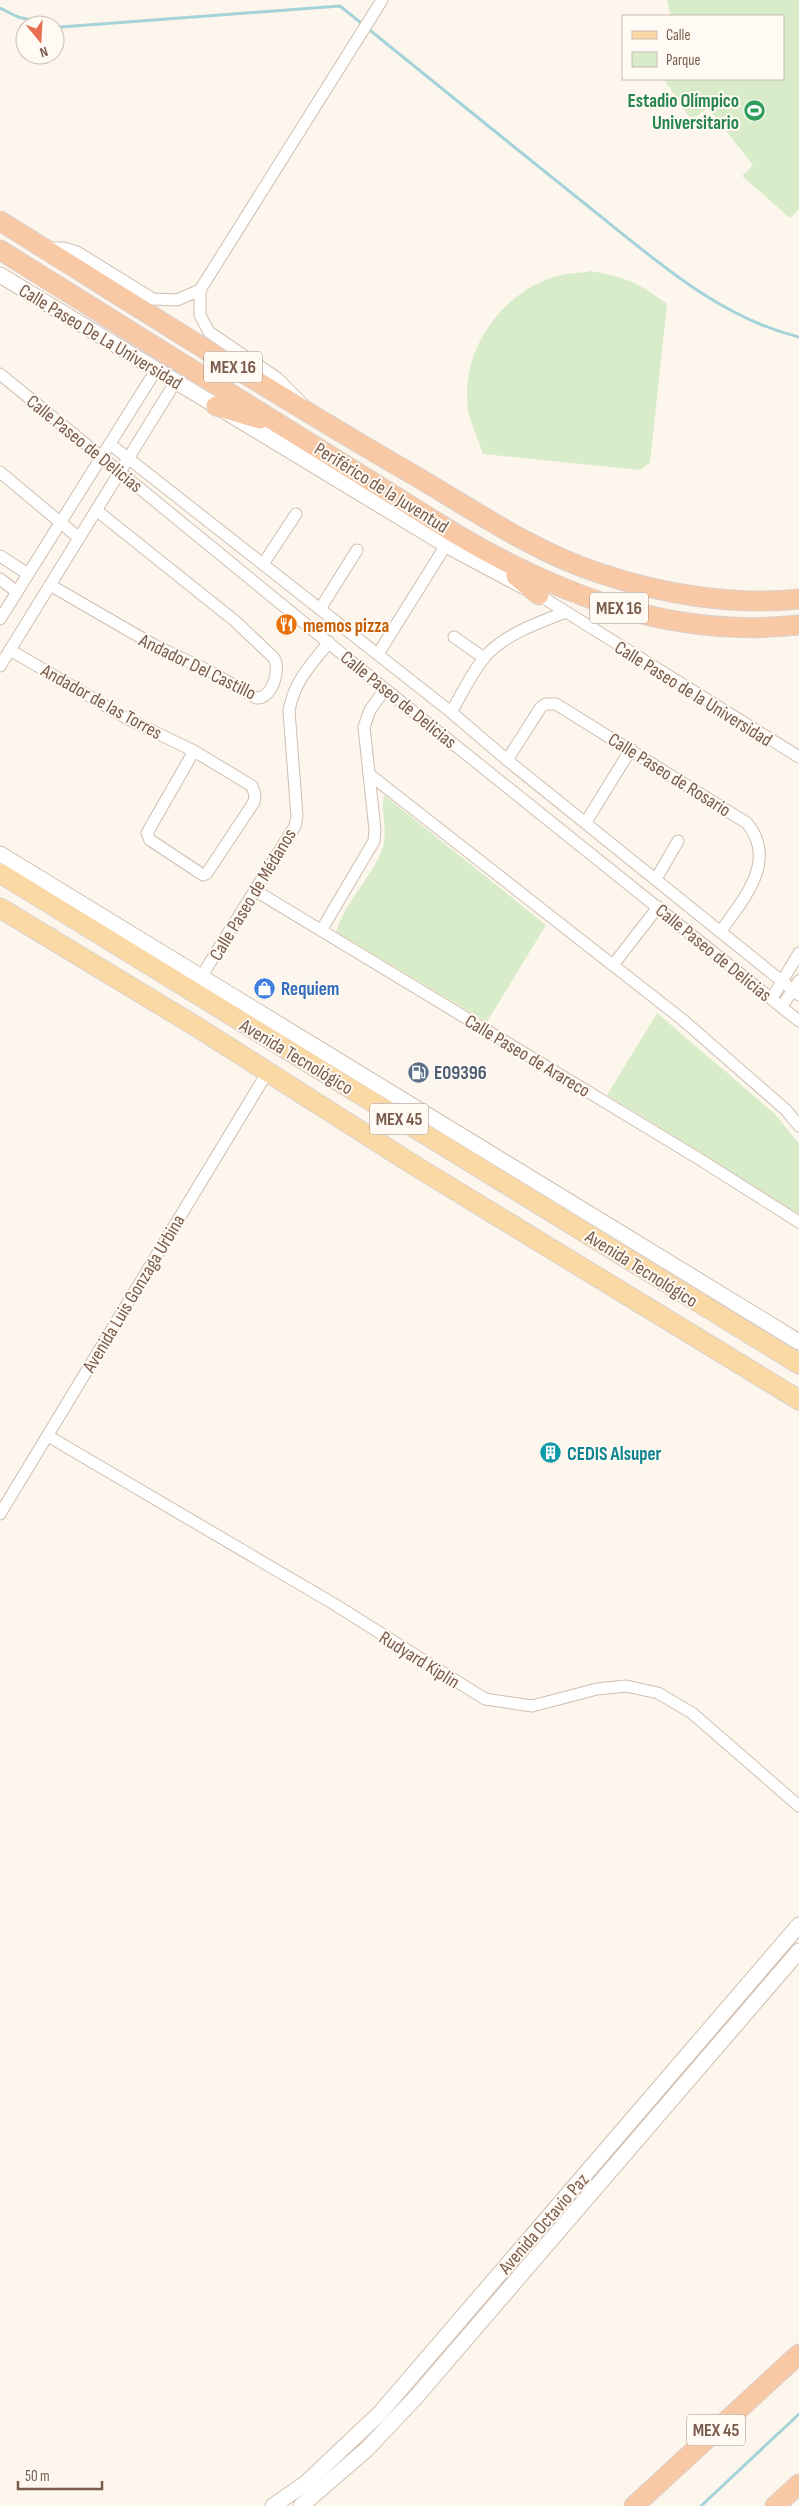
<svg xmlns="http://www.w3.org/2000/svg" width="799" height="2506" font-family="'Sofia Sans Condensed',sans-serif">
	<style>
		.green { fill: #d8ecc9 }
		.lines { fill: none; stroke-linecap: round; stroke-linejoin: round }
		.stream { stroke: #a5d3da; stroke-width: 3 }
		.minor-casing { stroke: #d1beb0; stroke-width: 13 }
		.tertiary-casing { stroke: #d1beb0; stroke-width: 17 }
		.primary-casing { stroke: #dad1cd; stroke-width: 21 }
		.trunk-casing { stroke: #dad1cd; stroke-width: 21 }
		.minor { stroke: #fff; stroke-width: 11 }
		.tertiary { stroke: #fff; stroke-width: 15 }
		.primary { stroke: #fbd9a5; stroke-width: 19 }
		.trunk { stroke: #f9c8a4; stroke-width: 19 }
		.labels { text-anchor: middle; stroke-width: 4; stroke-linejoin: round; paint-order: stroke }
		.shield { fill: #fffaf3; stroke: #a28b7f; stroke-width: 1 }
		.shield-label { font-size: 18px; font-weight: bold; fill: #7a5c4d }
		.leisure-label { font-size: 19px; font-weight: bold; fill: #27864d; stroke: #fffaf3; text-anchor: end }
		.street-label { font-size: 19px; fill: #7a5c4d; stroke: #fffaf3 }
		.food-label { font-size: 19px; font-weight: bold; fill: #c56008; stroke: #fffaf3; text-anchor: start }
		.shop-label { font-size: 19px; font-weight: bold; fill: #366cbe; stroke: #fffaf3; text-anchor: start }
		.service-label { font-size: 19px; font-weight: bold; fill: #4e5e75; stroke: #fffaf3; text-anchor: start }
		.culture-label { font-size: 19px; font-weight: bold; fill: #0d838f; stroke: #fffaf3; text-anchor: start }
	</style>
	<rect width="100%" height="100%" fill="#fdf6ec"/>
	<g class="green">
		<path d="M 667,0 L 799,0 L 799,209 L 790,218 L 742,176 L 753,165 L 708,108 L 691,120 L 664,79 L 783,79 L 783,16 L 671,16 Z"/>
		<path d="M 591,271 C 628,278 637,282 667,304 L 650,463 L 640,470 L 483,454 C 479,441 472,427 469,414 C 457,355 500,292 557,276 C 568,273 580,273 591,271 Z"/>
		<path d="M 384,795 L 546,925 L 487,1022 L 336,932 C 345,902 371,878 382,850 C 389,832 380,813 384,795 Z"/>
		<path d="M 657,1013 L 775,1114 L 799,1144 L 799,1214 L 607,1095 Z"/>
	</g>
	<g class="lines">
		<g class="stream">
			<path d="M 0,8 L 18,17 L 52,25"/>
			<path d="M 55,26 L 61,27 L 340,6 C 419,70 499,135 579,199 C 645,251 715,317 799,337"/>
			<path d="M 701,2506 L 799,2414"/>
		</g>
		<defs>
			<g id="minor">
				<path d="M 46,248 L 64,248 L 77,252 L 153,299 L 177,300 L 200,290"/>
				<path d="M 0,374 L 385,689 L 799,1021"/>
				<path d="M 305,406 L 277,378 L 209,332 L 200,315 L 200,290 L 382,0"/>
				<path d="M 110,444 L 451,712 L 507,760 L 799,995"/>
				<path d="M 0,472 L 79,538"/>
				<path d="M 0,556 L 28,574"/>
				<path d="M 263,564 L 296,514"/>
				<path d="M 0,579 L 17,592"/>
				<path d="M 50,585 L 152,644 L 213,673 L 256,698 C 272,699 281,670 274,658 L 235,621 L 96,510"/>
				<path d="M 539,595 L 799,757"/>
				<path d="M 320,609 L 357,550"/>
				<path d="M 0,619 L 156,370"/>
				<path d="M 454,637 L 484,658"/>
				<path d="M 10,650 L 128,719 L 194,751 L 252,786 L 255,795 L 254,802 L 207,873 L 203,875 L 150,840 L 147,833 L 194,751"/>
				<path d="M 378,654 L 446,545"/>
				<path d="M 0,666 L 176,381"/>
				<path d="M 451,712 C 462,694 471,674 484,658 C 504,634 538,623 566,612"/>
				<path d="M 507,760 L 541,707 L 546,704 L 556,704 L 747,823 C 778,861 744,898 721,931"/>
				<path d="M 369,774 L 683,1020 L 786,1110 L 799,1126"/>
				<path d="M 586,822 L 631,749"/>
				<path d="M 656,879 L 678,841"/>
				<path d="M 256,891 L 696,1157 L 799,1222"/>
				<path d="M 322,929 L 374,841 L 375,830 L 364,727 L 370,710 L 385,689"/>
				<path d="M 613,965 L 658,907"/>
				<path d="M 201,977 L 295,826 L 297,816 L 289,711 C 294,681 311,665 329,642"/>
				<path d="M 772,998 L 799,953"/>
				<path d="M 782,1006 L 799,981"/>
				<path d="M 48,1436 L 334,1604 L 485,1699 L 532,1706 L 597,1689 L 626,1686 L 658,1693 L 692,1713 L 799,1806"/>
				<path d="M 0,1514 L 267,1073"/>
			</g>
			<g id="tertiary">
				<path d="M 0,275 L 446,545 L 525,587"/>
				<path d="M 0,854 L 799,1342"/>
				<path d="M 273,2506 L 306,2483 L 380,2413 L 799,1925"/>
				<path d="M 301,2506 L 367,2449 L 416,2397 L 799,1951"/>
			</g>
			<g id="primary">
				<path d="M 0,873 L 799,1364"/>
				<path d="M 0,908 L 197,1027 L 417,1167 L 799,1400"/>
			</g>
			<g id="trunk">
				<path d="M 0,221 C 137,306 272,393 412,474 C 472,509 532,551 599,573 C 661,594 733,606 799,599"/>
				<path d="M 0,250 L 454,533 C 560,596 674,639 799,625"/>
				<path d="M 216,406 L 260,419"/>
				<path d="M 516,576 L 539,595"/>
				<path d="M 634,2506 L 799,2354"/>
				<path d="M 775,2506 L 799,2484"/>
			</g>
		</defs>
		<use href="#minor" class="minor-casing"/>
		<use href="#tertiary" class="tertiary-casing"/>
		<use href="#primary" class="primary-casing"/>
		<use href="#trunk" class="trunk-casing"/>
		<use href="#minor" class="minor"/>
		<use href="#tertiary" class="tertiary"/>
		<use href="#primary" class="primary"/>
		<use href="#trunk" class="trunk"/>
	</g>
	<defs>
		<symbol id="stadium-disc" viewBox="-11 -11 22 22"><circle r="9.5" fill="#2e9e5b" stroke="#fffaf3"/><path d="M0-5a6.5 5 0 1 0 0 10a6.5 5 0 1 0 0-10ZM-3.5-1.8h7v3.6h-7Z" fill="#fff"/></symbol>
		<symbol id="restaurant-disc" viewBox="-11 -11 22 22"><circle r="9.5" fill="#e8710a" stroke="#fffaf3"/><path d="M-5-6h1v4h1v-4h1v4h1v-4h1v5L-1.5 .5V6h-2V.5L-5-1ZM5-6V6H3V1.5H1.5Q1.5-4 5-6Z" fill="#fff"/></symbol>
		<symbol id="shop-disc" viewBox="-11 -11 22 22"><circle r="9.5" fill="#3f7fe0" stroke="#fffaf3"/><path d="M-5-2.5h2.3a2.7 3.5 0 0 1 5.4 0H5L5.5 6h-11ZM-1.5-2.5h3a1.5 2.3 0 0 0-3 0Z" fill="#fff"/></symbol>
		<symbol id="fuel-disc" viewBox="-11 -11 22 22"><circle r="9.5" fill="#5c6f8a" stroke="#fffaf3"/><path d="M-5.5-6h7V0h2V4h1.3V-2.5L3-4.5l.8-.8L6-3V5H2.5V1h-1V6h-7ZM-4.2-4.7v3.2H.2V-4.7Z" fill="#fff"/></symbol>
		<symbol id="building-disc" viewBox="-11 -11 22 22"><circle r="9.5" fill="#0f9aa8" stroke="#fffaf3"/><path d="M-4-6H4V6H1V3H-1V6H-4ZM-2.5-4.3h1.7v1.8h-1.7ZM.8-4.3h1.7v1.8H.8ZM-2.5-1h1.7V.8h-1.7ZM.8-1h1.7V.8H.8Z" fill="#fff"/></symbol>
	</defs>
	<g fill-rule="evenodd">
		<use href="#stadium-disc" x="742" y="98" width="25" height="25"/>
		<use href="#restaurant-disc" x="274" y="612" width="25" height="25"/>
		<use href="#shop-disc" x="252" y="976" width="25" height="25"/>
		<use href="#fuel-disc" x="406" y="1060" width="25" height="25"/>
		<use href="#building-disc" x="538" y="1440" width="25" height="25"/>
	</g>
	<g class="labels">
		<g class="shield">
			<rect x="204" y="351.5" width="58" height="31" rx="4"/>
			<rect x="590" y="592.5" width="58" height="31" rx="4"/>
			<rect x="370" y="1103.5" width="58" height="31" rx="4"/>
			<rect x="687" y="2414.5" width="58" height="31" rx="4"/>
		</g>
		<g class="shield-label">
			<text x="233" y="373">MEX 16</text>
			<text x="619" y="614">MEX 16</text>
			<text x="399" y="1125">MEX 45</text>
			<text x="716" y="2436">MEX 45</text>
		</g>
		<g class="leisure-label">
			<text x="739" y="107">Estadio Olímpico<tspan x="739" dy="22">Universitario</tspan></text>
		</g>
		<g class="street-label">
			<text transform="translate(101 336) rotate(31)" y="7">Calle Paseo De La Universidad</text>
			<text transform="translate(85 443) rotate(39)" y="7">Calle Paseo de Delicias</text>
			<text transform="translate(382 487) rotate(32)" y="7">Periférico de la Juventud</text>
			<text transform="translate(198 666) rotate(26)" y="7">Andador Del Castillo</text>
			<text transform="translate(694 693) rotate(32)" y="7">Calle Paseo de la Universidad</text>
			<text transform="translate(399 699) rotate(39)" y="7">Calle Paseo de Delicias</text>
			<text transform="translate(102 701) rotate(29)" y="7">Andador de las Torres</text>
			<text transform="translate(670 774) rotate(32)" y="7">Calle Paseo de Rosario</text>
			<text transform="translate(252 894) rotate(-59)" y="7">Calle Paseo de Médanos</text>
			<text transform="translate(714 952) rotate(39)" y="7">Calle Paseo de Delicias</text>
			<text transform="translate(528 1055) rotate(31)" y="7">Calle Paseo de Arareco</text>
			<text transform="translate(297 1056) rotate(31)" y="7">Avenida Tecnológico</text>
			<text transform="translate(642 1268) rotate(32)" y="7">Avenida Tecnológico</text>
			<text transform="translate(133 1293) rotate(-59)" y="7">Avenida Luis Gonzaga Urbina</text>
			<text transform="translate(420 1659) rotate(32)" y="7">Rudyard Kiplin</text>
			<text transform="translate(543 2223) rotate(-49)" y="7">Avenida Octavio Paz</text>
		</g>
		<g class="food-label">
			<text x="303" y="632">memos pizza</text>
		</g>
		<g class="shop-label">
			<text x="281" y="995">Requiem</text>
		</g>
		<g class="service-label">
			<text x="434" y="1079">E09396</text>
		</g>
		<g class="culture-label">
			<text x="567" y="1460">CEDIS Alsuper</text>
		</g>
	</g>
	<rect x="622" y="15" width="162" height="65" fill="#fffaf3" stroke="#cabbb1"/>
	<rect x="632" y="31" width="25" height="8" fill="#fbd9a5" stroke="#cabbb1"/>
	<text x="666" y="40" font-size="15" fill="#7a5c4d">Calle</text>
	<rect x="632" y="52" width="25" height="15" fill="#d8ecc9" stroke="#cabbb1"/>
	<text x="666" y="65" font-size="15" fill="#7a5c4d">Parque</text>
	<g transform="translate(40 40) rotate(162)"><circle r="24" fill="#fffaf3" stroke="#cabbb1"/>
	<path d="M0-4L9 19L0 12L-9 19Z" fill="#e76f51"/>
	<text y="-8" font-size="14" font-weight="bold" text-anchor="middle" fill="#7a5c4d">N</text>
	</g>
	<path d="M18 2481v8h84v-8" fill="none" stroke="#7a5c4d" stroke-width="2.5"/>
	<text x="25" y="2481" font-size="15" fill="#7a5c4d" stroke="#fffaf3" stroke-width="4" paint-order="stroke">50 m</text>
</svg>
